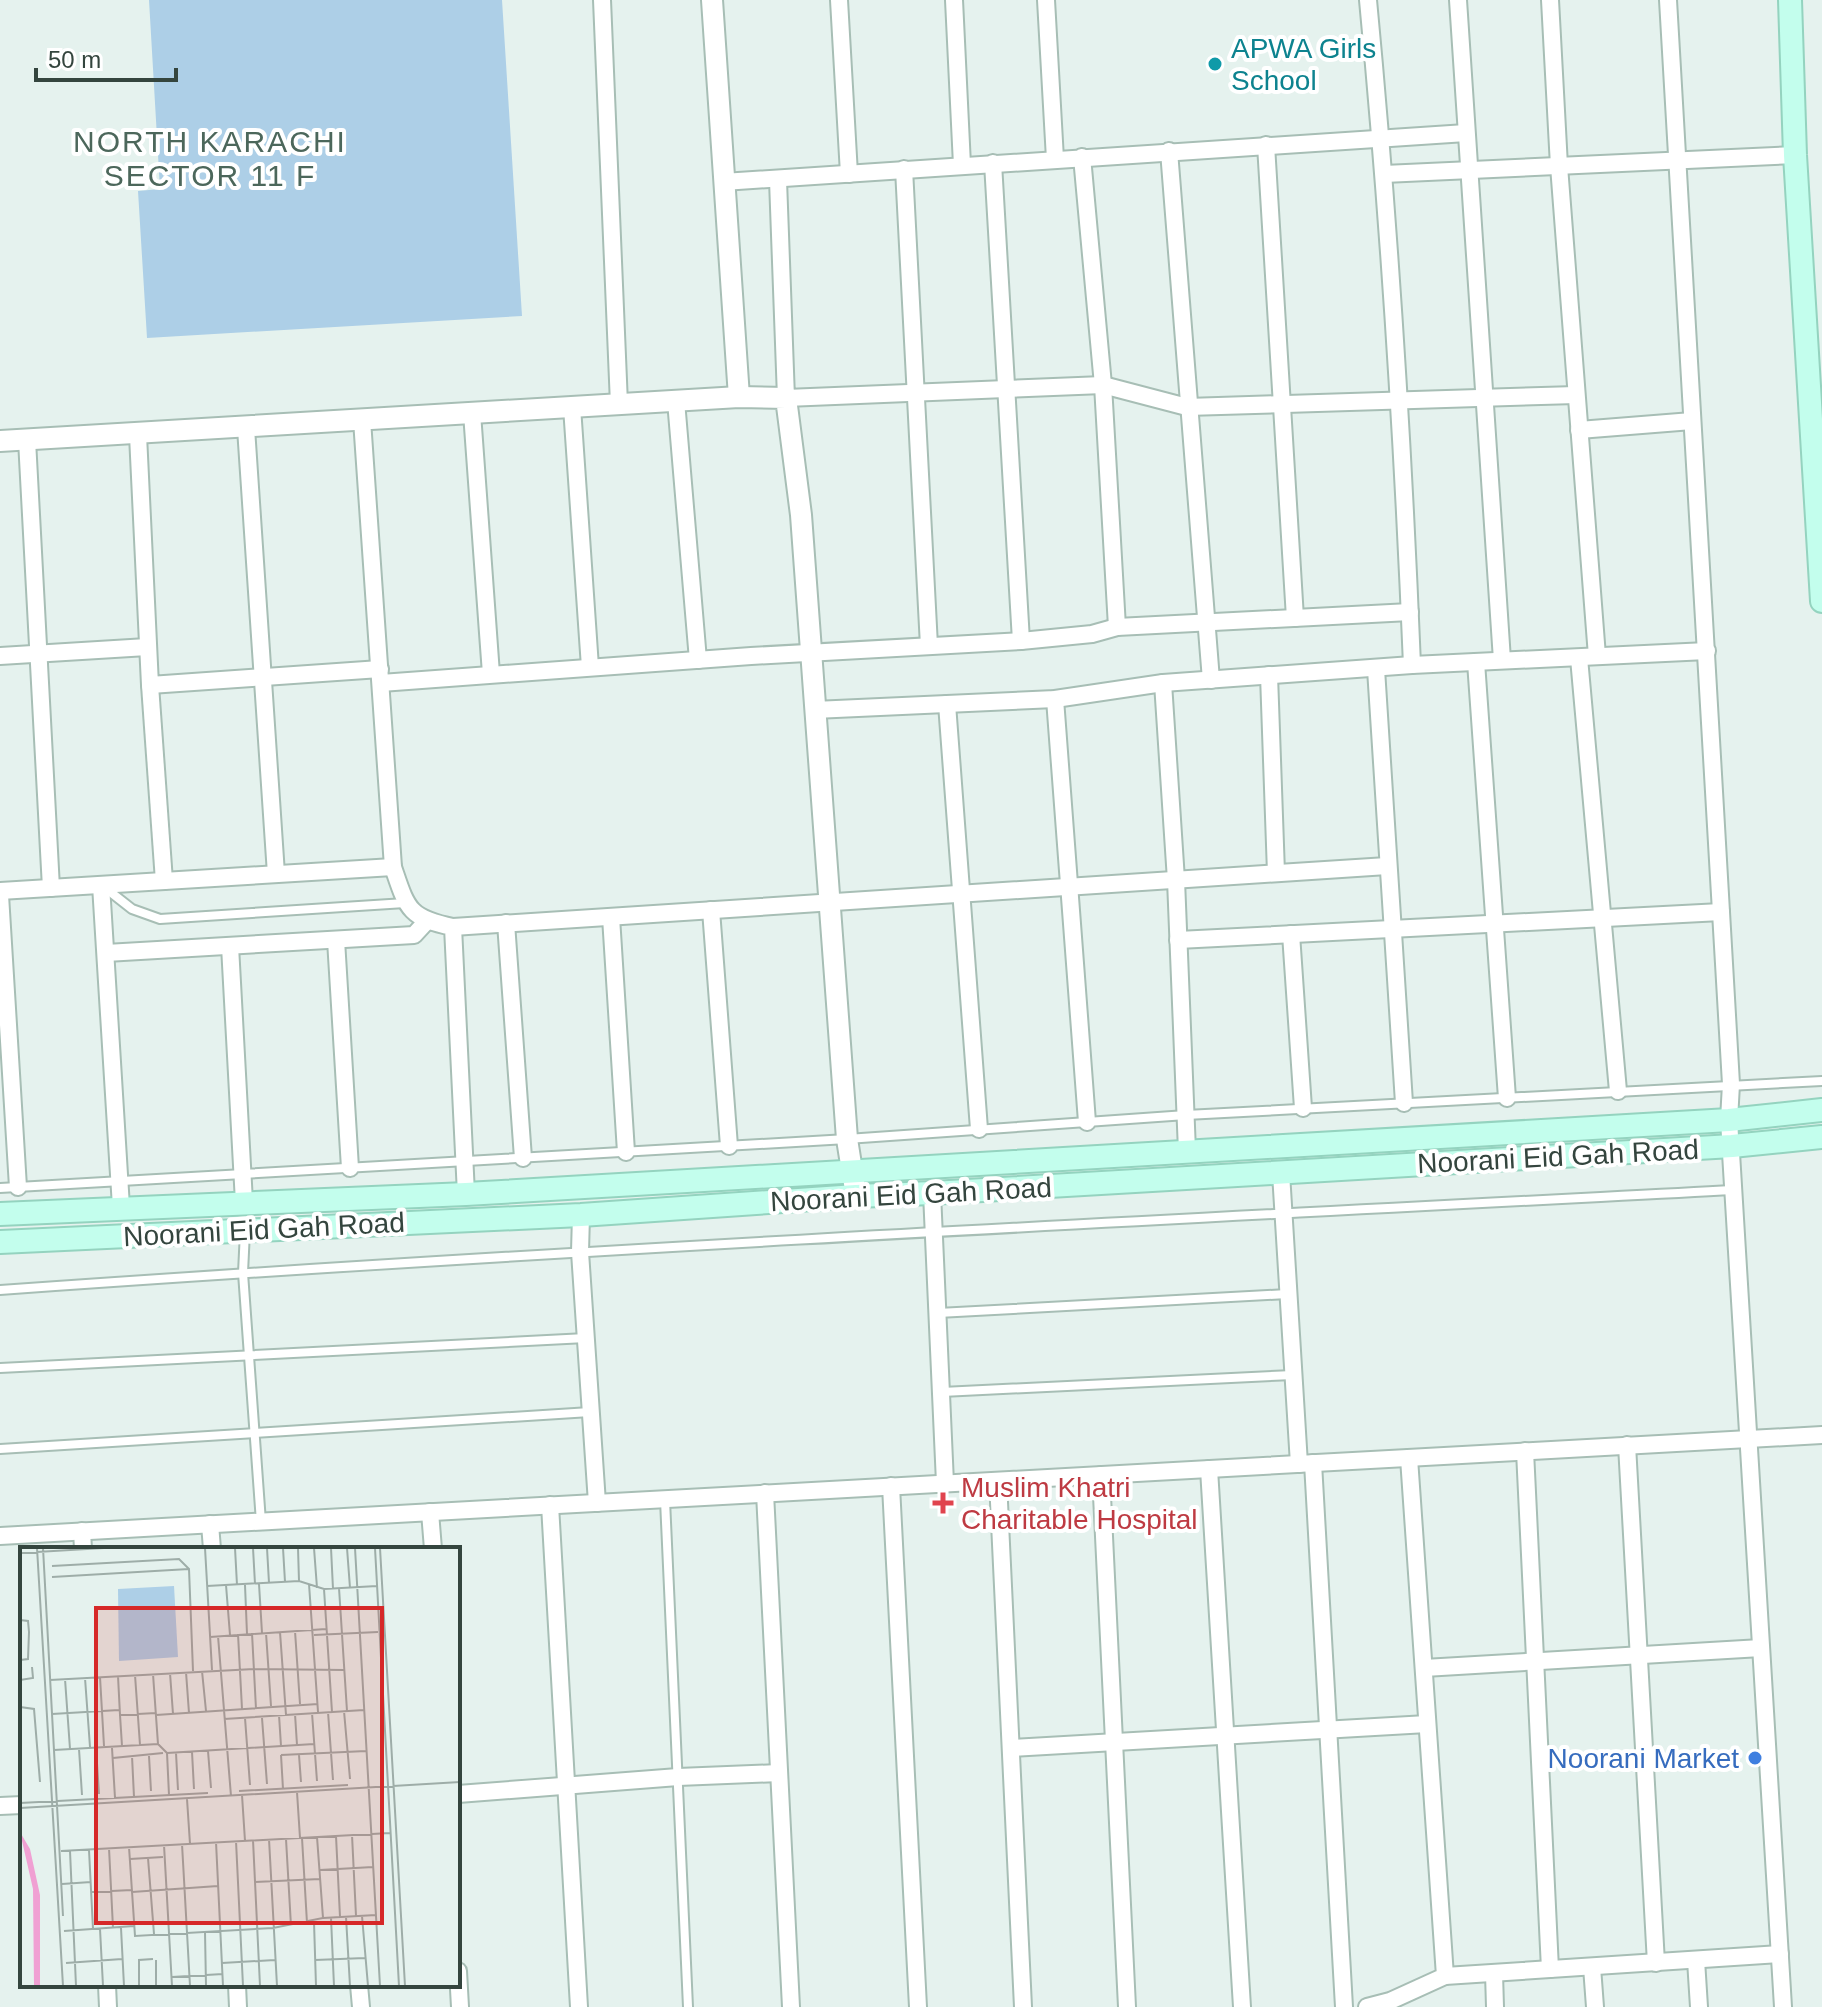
<svg xmlns="http://www.w3.org/2000/svg" width="1822" height="2007" font-family="Helvetica,sans-serif">
	<style>
		.green { fill: #adcfe7 }
		.lines { fill: none; stroke-linecap: round; stroke-linejoin: round }
		.service-casing { stroke: #a7beb5; stroke-width: 12 }
		.minor-casing { stroke: #a7beb5; stroke-width: 20 }
		.tertiary-casing { stroke: #a7beb5; stroke-width: 24 }
		.secondary-casing { stroke: #94d3bf; stroke-width: 26 }
		.service { stroke: #fff; stroke-width: 8 }
		.minor { stroke: #fff; stroke-width: 16 }
		.tertiary { stroke: #fff; stroke-width: 20 }
		.secondary { stroke: #c3feed; stroke-width: 22 }
		.culture-dot { fill: #0f9aa8; stroke: #fff; stroke-width: 3 }
		.health-dot { fill: #e0444e; stroke: #fff; stroke-width: 3 }
		.shop-dot { fill: #3f7fe0; stroke: #fff; stroke-width: 3 }
		.labels { text-anchor: middle; stroke-width: 8; stroke-linejoin: round; paint-order: stroke }
		.culture-label { font-size: 28px; fill: #0d838f; stroke: #fff; text-anchor: start }
		.street-label { font-size: 28px; fill: #34453e; stroke: #fff }
		.health-label { font-size: 28px; fill: #be3a42; stroke: #fff; text-anchor: start }
		.shop-label { font-size: 28px; fill: #366cbe; stroke: #fff; text-anchor: end }
		.neighbourhood-label { font-size: 30px; letter-spacing: 2px; fill: #4c675b; stroke: #fff }
		.inset-road { fill: none; stroke: #9eada8; stroke-width: 2 }
		.view { fill: #d62828; fill-opacity: 0.15; stroke: #d62828; stroke-width: 4 }
		.inset-edge { fill: none; stroke: #34453e; stroke-width: 4 }
	</style>
	<rect width="100%" height="100%" fill="#e5f2ee"/>
	<path class="green" d="M 149,0 L 502,0 L 522,316 L 147,338 L 138,191 L 160,189 Z"/>
	<g class="lines">
		<defs>
			<g id="service">
				<path d="M 104,887 L 132,909 L 160,919 L 405,903"/>
				<path d="M 0,1188 L 847,1139 L 1186,1115 L 1822,1081"/>
				<path d="M 245,1231 L 243,1273 L 261,1522"/>
				<path d="M 0,1290 C 578,1249 1156,1220 1734,1190"/>
				<path d="M 938,1313 L 1287,1294"/>
				<path d="M 0,1368 L 586,1338"/>
				<path d="M 942,1392 L 1293,1375"/>
				<path d="M 0,1449 L 590,1412"/>
				<path d="M 665,1500 L 688,2007"/>
			</g>
			<g id="minor">
				<path d="M 602,0 L 619,404"/>
				<path d="M 839,0 L 849,174"/>
				<path d="M 954,0 L 962,165"/>
				<path d="M 1046,0 L 1055,159"/>
				<path d="M 1368,0 C 1389,221 1403,443 1412,665"/>
				<path d="M 1458,0 L 1502,660"/>
				<path d="M 1550,0 L 1559,166 L 1597,656"/>
				<path d="M 1668,0 L 1731,1084 L 1729,1120 L 1783,2007"/>
				<path d="M 1266,145 L 1295,618"/>
				<path d="M 1169,151 L 1211,680"/>
				<path d="M 1082,157 L 1103,385 L 1117,627"/>
				<path d="M 993,163 L 1021,641"/>
				<path d="M 904,169 L 929,646"/>
				<path d="M 1384,174 L 1795,155"/>
				<path d="M 778,180 L 786,398 L 1103,385 L 1187,407 L 1576,395"/>
				<path d="M 723,182 L 1466,133"/>
				<path d="M 676,401 L 698,660"/>
				<path d="M 572,407 L 590,667"/>
				<path d="M 472,413 L 491,674"/>
				<path d="M 362,420 L 393,867 C 407,908 408,918 453,927 L 466,1194"/>
				<path d="M 246,428 L 276,874"/>
				<path d="M 1579,430 L 1692,421"/>
				<path d="M 138,435 L 150,685 L 380,669"/>
				<path d="M 27,440 L 51,888"/>
				<path d="M 0,656 L 147,647"/>
				<path d="M 1579,658 L 1618,1091"/>
				<path d="M 1476,662 L 1507,1098"/>
				<path d="M 1376,669 L 1404,1103"/>
				<path d="M 1269,675 L 1276,873"/>
				<path d="M 381,683 L 751,656 L 1021,641 L 1092,634 L 1117,627 L 1410,612"/>
				<path d="M 1163,683 L 1176,880 L 1187,1151"/>
				<path d="M 150,685 L 164,881"/>
				<path d="M 1055,699 L 1087,1122"/>
				<path d="M 947,704 L 979,1129"/>
				<path d="M 814,710 L 1055,699 L 1163,683 L 1412,665 L 1707,651"/>
				<path d="M 101,885 L 121,1207"/>
				<path d="M 0,891 L 393,867"/>
				<path d="M 0,895 L 18,1187"/>
				<path d="M 711,910 L 729,1146"/>
				<path d="M 611,917 L 626,1152"/>
				<path d="M 506,923 L 523,1158"/>
				<path d="M 453,927 L 1387,866"/>
				<path d="M 1291,934 L 1303,1108"/>
				<path d="M 336,940 L 350,1168"/>
				<path d="M 1178,940 L 1721,912"/>
				<path d="M 230,946 L 244,1202"/>
				<path d="M 106,953 L 414,935 L 426,922"/>
				<path d="M 1281,1173 L 1299,1464"/>
				<path d="M 932,1193 L 945,1483"/>
				<path d="M 581,1215 L 580,1252 L 597,1503"/>
				<path d="M 1627,1445 L 1656,1963"/>
				<path d="M 1525,1451 L 1550,1969"/>
				<path d="M 1313,1463 L 1344,2007"/>
				<path d="M 1209,1469 L 1242,2007"/>
				<path d="M 1101,1475 L 1127,2007"/>
				<path d="M 998,1481 L 1023,2007"/>
				<path d="M 891,1486 L 918,2007"/>
				<path d="M 765,1493 L 791,2007"/>
				<path d="M 550,1505 L 579,2007"/>
				<path d="M 430,1512 L 433,1549"/>
				<path d="M 210,1524 L 212,1549"/>
				<path d="M 82,1531 L 83,1549"/>
				<path d="M 0,1536 L 1822,1435"/>
				<path d="M 1424,1668 L 1761,1648"/>
				<path d="M 1011,1748 L 1427,1724"/>
				<path d="M 458,1794 L 678,1777 L 779,1773"/>
				<path d="M 0,1806 L 22,1805"/>
				<path d="M 1696,1960 L 1699,2007"/>
				<path d="M 1592,1967 L 1595,2007"/>
				<path d="M 458,1971 L 460,2007"/>
				<path d="M 1494,1973 L 1495,2007"/>
				<path d="M 1445,1976 L 1780,1954"/>
				<path d="M 107,1985 L 108,2007"/>
				<path d="M 237,1985 L 238,2007"/>
				<path d="M 359,1985 L 361,2007"/>
				<path d="M 1367,2007 L 1390,2001 L 1445,1976 L 1409,1458"/>
			</g>
			<g id="tertiary">
				<path d="M 712,0 L 739,397"/>
				<path d="M 0,441 L 739,397 L 786,398 L 801,515 L 847,1139 L 856,1196"/>
			</g>
			<g id="secondary">
				<path d="M 1790,0 L 1795,155 L 1822,601"/>
				<path d="M 0,1214 L 466,1194 L 1729,1120 L 1822,1110"/>
				<path d="M 0,1242 L 581,1215 L 856,1196 L 932,1193 L 1732,1146 L 1822,1137"/>
			</g>
		</defs>
		<use href="#service" class="service-casing"/>
		<use href="#minor" class="minor-casing"/>
		<use href="#tertiary" class="tertiary-casing"/>
		<use href="#secondary" class="secondary-casing"/>
		<use href="#service" class="service"/>
		<use href="#minor" class="minor"/>
		<use href="#tertiary" class="tertiary"/>
		<use href="#secondary" class="secondary"/>
	</g>
	<circle class="culture-dot" cx="1215" cy="64" r="8"/>
	<path class="health-dot" d="M939 1491h8v8h8v8h-8v8h-8v-8h-8v-8h8z"/>
	<circle class="shop-dot" cx="1755" cy="1758" r="8"/>
	<g class="labels">
		<g class="culture-label">
			<text x="1231" y="58">APWA Girls<tspan x="1231" dy="32">School</tspan></text>
		</g>
		<g class="street-label">
			<text transform="translate(1558 1156) rotate(-3)" y="10">Noorani Eid Gah Road</text>
			<text transform="translate(911 1194) rotate(-3)" y="10">Noorani Eid Gah Road</text>
			<text transform="translate(264 1229) rotate(-3)" y="10">Noorani Eid Gah Road</text>
		</g>
		<g class="health-label">
			<text x="961" y="1497">Muslim Khatri<tspan x="961" dy="32">Charitable Hospital</tspan></text>
		</g>
		<g class="shop-label">
			<text x="1739" y="1768">Noorani Market</text>
		</g>
		<g class="neighbourhood-label">
			<text x="210" y="152">NORTH KARACHI<tspan x="210" dy="34">SECTOR 11 F</tspan></text>
		</g>
	</g>
	<g transform="translate(20 1547)">
		<rect width="440" height="440" fill="#e5f2ee"/>
		<path d="M 154,39 L 158,110 L 99,114 L 98,42 Z" fill="#adcfe7"/>
		<path d="M 0,285 L 10,302 L 20,348 L 20,439 L 14,439 L 13,342 Z" fill="#f0a0d3"/>
		<path class="inset-road" d="M 17,1 L 43,439M 23,1 L 43,369M 185,1 L 192,123M 215,1 L 217,38M 233,1 L 235,37M 247,1 L 249,36M 263,1 L 265,35M 278,1 L 279,34M 294,1 L 297,41M 311,1 L 313,42M 327,1 L 330,41M 335,1 L 360,439M 355,1 L 379,439M 360,1 L 385,439M 0,6 L 84,1M 32,19 L 159,12 L 169,22 L 173,124M 32,30 L 169,22M 239,37 L 242,86M 289,37 L 298,165M 206,38 L 210,88M 225,38 L 227,87M 187,39 L 279,34 L 304,42 L 357,39M 319,41 L 327,164M 304,42 L 312,165M 0,73 L 8,74 L 9,85 L 8,112 L 0,113M 275,84 L 280,157M 260,85 L 266,168M 232,86 L 236,162M 246,86 L 251,159M 218,87 L 222,162M 294,88 L 358,85M 198,89 L 211,249M 190,90 L 306,82M 182,124 L 186,164M 166,125 L 169,166M 150,126 L 153,167M 133,127 L 138,197 L 147,206 L 149,248M 115,128 L 120,198M 98,129 L 100,168 L 136,166M 80,130 L 84,199M 65,131 L 70,200M 45,132 L 50,202M 0,133 L 13,131 L 12,120M 30,133 L 234,122 L 324,123M 0,160 L 14,162 L 20,235M 324,164 L 330,232M 308,165 L 313,233M 292,166 L 297,234M 32,167 L 99,163M 275,167 L 277,198M 100,168 L 102,199M 136,168 L 298,157M 259,168 L 261,199M 225,171 L 230,238M 242,171 L 247,237M 204,172 L 344,163M 76,201 L 79,247M 92,201 L 95,251M 59,202 L 62,248M 34,203 L 138,197M 188,204 L 191,241M 172,205 L 174,242M 147,206 L 294,197M 156,206 L 158,243M 261,208 L 346,204M 261,208 L 263,242M 279,208 L 281,235M 112,209 L 114,250M 129,209 L 131,244M 93,211 L 143,206M 219,244 L 328,238M 277,245 L 280,291M 222,248 L 225,294M 167,252 L 170,297M 0,256 L 188,246M 0,261 L 440,235M 332,288 L 336,369M 316,289 L 320,370M 282,291 L 287,376M 249,292 L 257,439M 266,292 L 271,379M 233,293 L 240,439M 216,294 L 223,439M 196,295 L 203,439M 162,297 L 170,439M 144,298 L 152,439M 109,300 L 115,389 L 253,381 L 303,371 L 297,290M 89,301 L 93,381M 69,303 L 73,382M 41,304 L 370,286M 50,304 L 56,439M 128,311 L 134,387M 110,312 L 143,310M 300,323 L 353,320M 235,335 L 300,332M 42,337 L 71,335M 71,345 L 112,343M 112,345 L 198,339M 342,369 L 348,439M 326,370 L 330,439M 303,371 L 356,368M 311,371 L 314,439M 294,375 L 296,439M 101,381 L 104,439M 80,382 L 83,439M 44,384 L 114,379M 185,385 L 186,439M 295,413 L 345,411M 46,416 L 102,412M 202,416 L 255,413M 152,430 L 203,427M 119,439 L 119,413 L 133,412M 136,439 L 136,413"/>
		<path class="view" d="M 76,61 L 362,61 L 362,376 L 76,376 Z"/>
		<rect width="440" height="440" class="inset-edge"/>
	</g>
	<path d="M36 68v12h140v-12" fill="none" stroke="#34453e" stroke-width="4"/>
	<text x="48" y="68" font-size="24" fill="#34453e" stroke="#ffffff" stroke-width="6" paint-order="stroke">50 m</text>
</svg>
